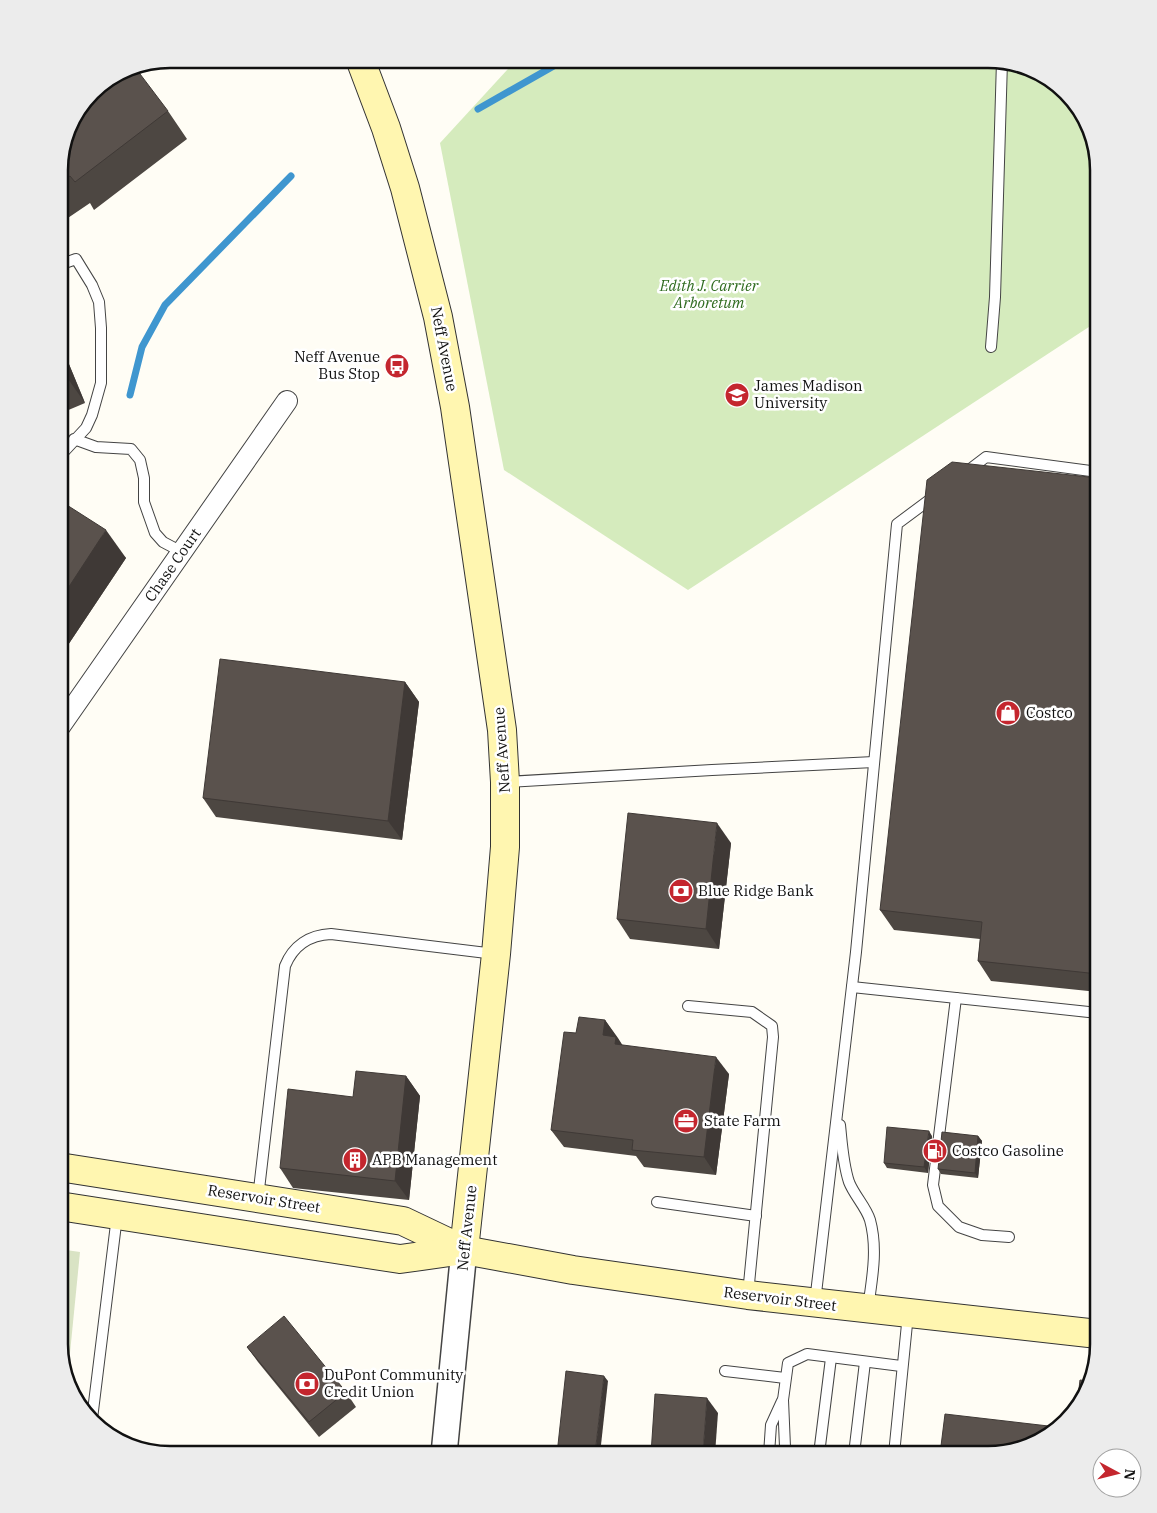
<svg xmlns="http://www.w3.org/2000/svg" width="1157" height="1513" font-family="'IBM Plex Serif',serif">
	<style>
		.green { fill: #d5ebbd }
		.cemetery { fill: #d9e3c4 }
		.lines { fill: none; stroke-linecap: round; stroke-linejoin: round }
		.stream { stroke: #3f96cf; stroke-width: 7 }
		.service-casing { stroke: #444; stroke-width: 12 }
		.minor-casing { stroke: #444; stroke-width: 22 }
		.tertiary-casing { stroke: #444; stroke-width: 28 }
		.secondary-casing { stroke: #333; stroke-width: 30 }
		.service { stroke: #fff; stroke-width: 10 }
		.minor { stroke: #fff; stroke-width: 20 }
		.tertiary { stroke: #fff; stroke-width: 25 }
		.secondary { stroke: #fff6b0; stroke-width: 28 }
		.wall { fill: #4d4742 }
		.shaded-wall { fill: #3f3936 }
		.building { fill: #5a524d; stroke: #3f3936 }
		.labels { text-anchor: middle; stroke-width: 5; stroke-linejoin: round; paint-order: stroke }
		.park-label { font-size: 15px; font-style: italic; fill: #2f6b1f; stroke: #fff }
		.street-label { font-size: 15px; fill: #111; stroke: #fff }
		.poi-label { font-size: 15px; fill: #111; stroke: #fff; text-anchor: start }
		.rim { fill: none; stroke: #111; stroke-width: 2.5 }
	</style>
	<rect width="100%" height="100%" fill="#fffdf5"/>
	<path class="green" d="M 517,59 L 994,59 L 1043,73 L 1080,108 L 1098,170 L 1098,321 L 688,590 L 504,470 L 440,143 Z"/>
	<path class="cemetery" d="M 59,1249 L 80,1252 L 68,1373 L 59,1343 Z"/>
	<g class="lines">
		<g class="stream">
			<path d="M 478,109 L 566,59"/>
			<path d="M 130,395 L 142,347 L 165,305 L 291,176"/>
		</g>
		<defs>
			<g id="service">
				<path d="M 991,347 L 995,297 L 1002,61"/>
				<path d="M 74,439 L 96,447 L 131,449 L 140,460 L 144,478 L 144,502 L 155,533 L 163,542 L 182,552"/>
				<path d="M 59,457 L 86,428 L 92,415 L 101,383 L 101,328 L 99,302 L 92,285 L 76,259 L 59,265"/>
				<path d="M 965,473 L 986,457 L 1098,472"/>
				<path d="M 506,782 L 712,770 L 874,762"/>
				<path d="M 852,987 L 1098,1013"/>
				<path d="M 956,998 L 933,1185 L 938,1206 L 959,1227 L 982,1235 L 1009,1237"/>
				<path d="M 688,1006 L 752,1012 L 772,1026 L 773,1037 L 748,1294"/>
				<path d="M 840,1125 C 842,1144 843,1164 849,1182 C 854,1195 866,1207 870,1220 C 878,1249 872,1279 868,1308"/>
				<path d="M 258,1198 L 285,966 C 293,946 309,935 331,934 L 495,954"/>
				<path d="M 657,1202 L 756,1216"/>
				<path d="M 815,1302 L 856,952 L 897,524 L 936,495"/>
				<path d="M 725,1371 L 785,1378"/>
				<path d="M 92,1419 L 117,1216"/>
				<path d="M 769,1454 L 771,1425 L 782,1401"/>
				<path d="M 781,1454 L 785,1447 L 783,1400 L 788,1363 L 807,1354 L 901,1366"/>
				<path d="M 819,1454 L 831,1358"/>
				<path d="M 854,1454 L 865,1362"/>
				<path d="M 894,1454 L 908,1314"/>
			</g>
			<path id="minor" d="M 59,728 L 287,401"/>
			<path id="tertiary" d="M 444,1454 L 464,1250"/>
			<g id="secondary">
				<path d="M 360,59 L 386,128 L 405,188 L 438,317 L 455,407 L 502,730 L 505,782 L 505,847 L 496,954 L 464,1250"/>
				<path d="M 59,1167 L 403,1221 L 464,1250 L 573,1270 L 748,1295 L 1098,1334"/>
				<path d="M 59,1206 L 400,1259 L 464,1250"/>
			</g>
		</defs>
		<use href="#service" class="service-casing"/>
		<use href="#minor" class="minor-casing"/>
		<use href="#tertiary" class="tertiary-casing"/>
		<use href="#secondary" class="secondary-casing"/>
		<use href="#service" class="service"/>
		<use href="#minor" class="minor"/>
		<use href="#tertiary" class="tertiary"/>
		<use href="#secondary" class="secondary"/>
	</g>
	<g class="wall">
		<path d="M 168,111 L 187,139 L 94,210 L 90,203 L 59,224 L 59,162 Z"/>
		<path d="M 59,340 L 85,403 L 59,414 Z"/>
		<path d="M 1098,478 L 1098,992 L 991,981 L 978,961 L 980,939 L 894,930 L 880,910 Z"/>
		<path d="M 59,500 L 126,558 L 66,648 L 59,642 Z"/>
		<path d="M 405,682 L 419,702 L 402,840 L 216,817 L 203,798 Z"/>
		<path d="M 731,843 L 719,949 L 630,939 L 617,919 Z"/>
		<path d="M 605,1020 L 622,1045 L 729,1074 L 716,1175 L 644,1167 L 636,1156 L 564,1147 L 551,1130 Z"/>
		<path d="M 406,1076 L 420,1096 L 409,1200 L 293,1188 L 280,1168 L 353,1097 Z"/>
		<path d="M 932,1136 L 928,1173 L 887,1168 L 884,1163 Z"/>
		<path d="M 978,1136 L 982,1141 L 978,1178 L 941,1174 L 938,1169 Z"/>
		<path d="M 247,1347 L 346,1392 L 356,1407 L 319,1437 L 258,1362 Z"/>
	</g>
	<g class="shaded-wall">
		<path d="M 59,340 L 85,403 L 66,376 L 59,360 Z"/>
		<path d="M 106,530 L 126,558 L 66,648 L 59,637 L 59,602 Z"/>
		<path d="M 405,682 L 419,702 L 402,840 L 388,821 Z"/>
		<path d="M 717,823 L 731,843 L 719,949 L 706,929 Z"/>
		<path d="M 605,1020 L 618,1038 L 628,1054 L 603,1035 Z"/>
		<path d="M 716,1057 L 729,1074 L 716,1175 L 704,1157 Z"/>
		<path d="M 406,1076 L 420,1096 L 409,1200 L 395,1181 Z"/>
		<path d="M 929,1131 L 932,1136 L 928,1173 L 924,1167 Z"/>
		<path d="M 978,1136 L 982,1141 L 978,1178 L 975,1173 Z"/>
		<path d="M 604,1376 L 608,1381 L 600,1454 L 595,1454 Z"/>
		<path d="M 707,1398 L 718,1413 L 715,1454 L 703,1454 Z"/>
	</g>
	<g class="building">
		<path d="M 134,66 L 168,111 L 75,182 L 70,176 L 59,183 L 59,162 L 70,120 L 96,86 L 128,67 Z"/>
		<path d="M 59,360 L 66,376 L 59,379 Z"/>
		<path d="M 952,462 L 1098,478 L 1098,974 L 978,961 L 982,922 L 880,910 L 927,480 Z"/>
		<path d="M 59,500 L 106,530 L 59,602 Z"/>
		<path d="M 220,659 L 405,682 L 388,821 L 203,798 Z"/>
		<path d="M 628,813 L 717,823 L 706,929 L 617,919 Z"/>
		<path d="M 579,1017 L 605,1020 L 603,1035 L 616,1037 L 615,1044 L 716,1057 L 704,1157 L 632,1150 L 633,1140 L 551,1130 L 564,1032 L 576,1033 Z"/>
		<path d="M 356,1071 L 406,1076 L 395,1181 L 280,1168 L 288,1089 L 353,1097 Z"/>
		<path d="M 887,1127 L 929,1131 L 924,1167 L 884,1163 Z"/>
		<path d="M 942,1132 L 978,1136 L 975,1173 L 938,1169 Z"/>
		<path d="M 284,1316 L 346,1392 L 309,1422 L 247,1347 Z"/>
		<path d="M 566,1371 L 604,1376 L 595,1454 L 557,1454 Z"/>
		<path d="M 1080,1380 L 1088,1381 L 1084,1399 L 1077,1406 Z"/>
		<path d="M 655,1394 L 707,1398 L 703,1454 L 651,1454 Z"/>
		<path d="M 945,1414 L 1057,1427 L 1049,1436 L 988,1454 L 940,1454 Z"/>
	</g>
	<defs>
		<symbol id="bus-disc" viewBox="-11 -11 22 22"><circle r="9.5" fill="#c4262e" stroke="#fff"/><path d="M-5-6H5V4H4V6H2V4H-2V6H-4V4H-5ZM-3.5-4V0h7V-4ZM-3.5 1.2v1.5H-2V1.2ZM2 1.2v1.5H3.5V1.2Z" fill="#fff"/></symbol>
		<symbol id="university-disc" viewBox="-11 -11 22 22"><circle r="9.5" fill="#c4262e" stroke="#fff"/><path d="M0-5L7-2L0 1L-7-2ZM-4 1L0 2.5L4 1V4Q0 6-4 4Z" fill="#fff"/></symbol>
		<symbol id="shop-disc" viewBox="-11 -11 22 22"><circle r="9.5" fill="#c4262e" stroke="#fff"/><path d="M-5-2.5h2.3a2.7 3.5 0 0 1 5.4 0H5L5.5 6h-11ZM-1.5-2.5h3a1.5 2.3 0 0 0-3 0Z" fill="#fff"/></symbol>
		<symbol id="bank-disc" viewBox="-11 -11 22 22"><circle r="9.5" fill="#c4262e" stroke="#fff"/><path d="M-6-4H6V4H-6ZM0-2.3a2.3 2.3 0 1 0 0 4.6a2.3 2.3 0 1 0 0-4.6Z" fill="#fff"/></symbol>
		<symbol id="office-disc" viewBox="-11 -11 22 22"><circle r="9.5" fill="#c4262e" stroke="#fff"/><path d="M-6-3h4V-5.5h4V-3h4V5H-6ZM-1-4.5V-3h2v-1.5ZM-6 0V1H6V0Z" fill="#fff"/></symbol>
		<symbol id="fuel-disc" viewBox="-11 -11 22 22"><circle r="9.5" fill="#c4262e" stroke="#fff"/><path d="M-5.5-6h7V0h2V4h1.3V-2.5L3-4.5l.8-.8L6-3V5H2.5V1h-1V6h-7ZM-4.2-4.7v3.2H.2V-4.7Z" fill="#fff"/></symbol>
		<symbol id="building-disc" viewBox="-11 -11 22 22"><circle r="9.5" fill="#c4262e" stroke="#fff"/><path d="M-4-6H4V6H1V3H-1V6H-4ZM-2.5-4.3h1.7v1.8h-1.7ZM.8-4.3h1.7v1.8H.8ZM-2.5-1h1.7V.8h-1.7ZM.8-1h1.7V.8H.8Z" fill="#fff"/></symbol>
	</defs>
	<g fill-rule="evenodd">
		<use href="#bus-disc" x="383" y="352" width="28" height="28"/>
		<use href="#university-disc" x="723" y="381" width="28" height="28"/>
		<use href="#shop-disc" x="994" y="699" width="28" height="28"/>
		<use href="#bank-disc" x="667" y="877" width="28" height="28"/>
		<use href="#office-disc" x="672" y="1107" width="28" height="28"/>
		<use href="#fuel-disc" x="921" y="1137" width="28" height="28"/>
		<use href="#building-disc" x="341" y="1146" width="28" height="28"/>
		<use href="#bank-disc" x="293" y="1370" width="28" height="28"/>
	</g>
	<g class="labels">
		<g class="park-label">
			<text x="709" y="291">Edith J. Carrier<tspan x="709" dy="17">Arboretum</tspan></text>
		</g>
		<g class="street-label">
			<text transform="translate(444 349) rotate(79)" y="5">Neff Avenue</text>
			<text transform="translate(173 565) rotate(-55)" y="5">Chase Court</text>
			<text transform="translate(502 750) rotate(-94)" y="5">Neff Avenue</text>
			<text transform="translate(264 1199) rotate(9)" y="5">Reservoir Street</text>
			<text transform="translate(467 1228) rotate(-84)" y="5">Neff Avenue</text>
			<text transform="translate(780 1299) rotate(7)" y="5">Reservoir Street</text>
		</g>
		<g class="poi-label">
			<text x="380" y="362" text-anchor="end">Neff Avenue<tspan x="380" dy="17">Bus Stop</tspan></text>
			<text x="754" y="391">James Madison<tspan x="754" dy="17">University</tspan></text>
			<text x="1026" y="718">Costco</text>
			<text x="698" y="896">Blue Ridge Bank</text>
			<text x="704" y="1126">State Farm</text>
			<text x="952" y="1156">Costco Gasoline</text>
			<text x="372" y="1165">APB Management</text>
			<text x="324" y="1380">DuPont Community<tspan x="324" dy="17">Credit Union</tspan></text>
		</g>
	</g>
	<path d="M0 0H1157V1513H0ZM170 68H988A102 102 0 0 1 1090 170V1344A102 102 0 0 1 988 1446H170A102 102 0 0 1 68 1344V170A102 102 0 0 1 170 68Z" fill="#ececec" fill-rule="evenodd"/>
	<path class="rim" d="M170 68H988A102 102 0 0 1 1090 170V1344A102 102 0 0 1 988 1446H170A102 102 0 0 1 68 1344V170A102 102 0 0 1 170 68Z"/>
	<g transform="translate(1117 1473) rotate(97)"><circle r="24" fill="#ffffff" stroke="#a0a0a0"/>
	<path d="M0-4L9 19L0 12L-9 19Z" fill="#c4262e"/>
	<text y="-8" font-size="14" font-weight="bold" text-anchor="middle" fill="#111111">N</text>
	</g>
</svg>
